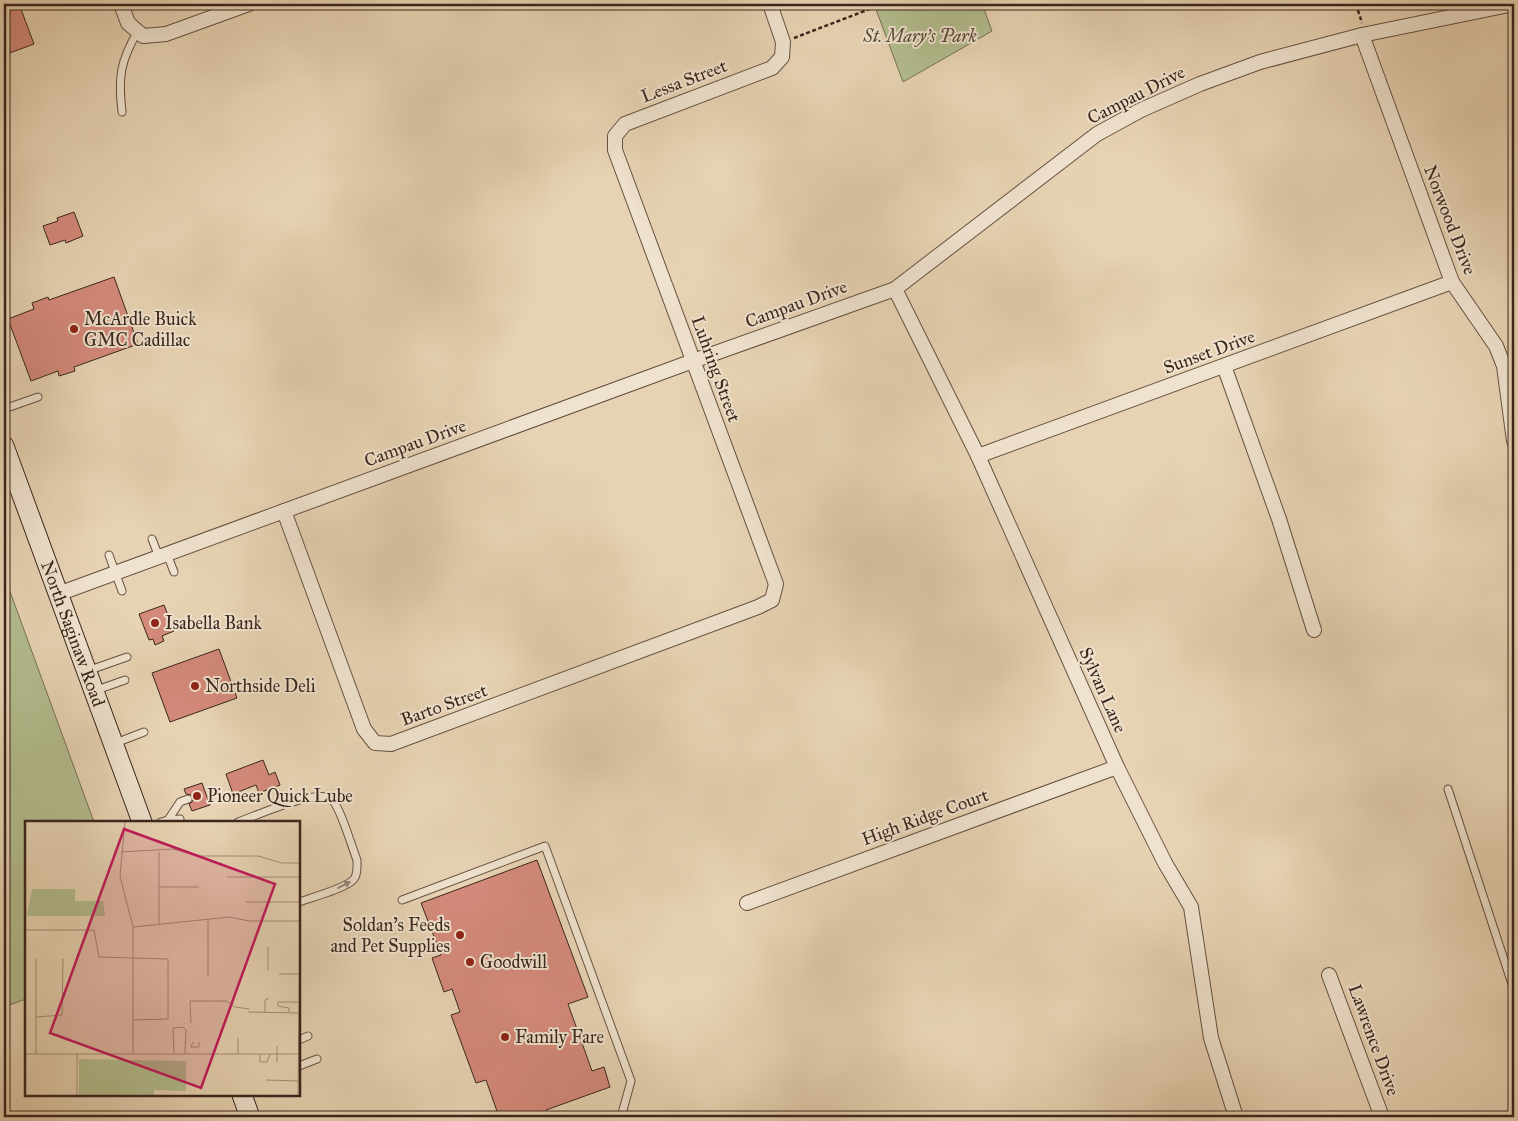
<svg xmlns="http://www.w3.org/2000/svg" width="1518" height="1121" font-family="'IM FELL Great Primer',serif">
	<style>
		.green { fill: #b3bd8f; stroke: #767256 }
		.building { fill: #d48a7b; stroke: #3a261d }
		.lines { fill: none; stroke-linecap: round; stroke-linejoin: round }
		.service-casing { stroke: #655142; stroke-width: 9 }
		.minor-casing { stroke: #655142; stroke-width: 16 }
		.secondary-casing { stroke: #3a261d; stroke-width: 21 }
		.path { stroke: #3a261d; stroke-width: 2.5; stroke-dasharray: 4 2.5; stroke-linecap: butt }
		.service { stroke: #efe2ce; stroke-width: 7 }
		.minor { stroke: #efe2ce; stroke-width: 14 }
		.secondary { stroke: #efe2ce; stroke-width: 19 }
		.oneway { fill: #948476 }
		.poi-dot { fill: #8f2418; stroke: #efe2ce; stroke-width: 2 }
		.labels { text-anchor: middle; stroke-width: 4; stroke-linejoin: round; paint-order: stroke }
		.park-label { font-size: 18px; font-style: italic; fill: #584c3a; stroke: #efe2ce }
		.street-label { font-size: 18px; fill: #3a261d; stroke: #efe2ce }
		.poi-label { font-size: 18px; fill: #3a261d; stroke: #efe2ce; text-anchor: start }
		.inset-road { fill: none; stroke: #a28e77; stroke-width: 1 }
		.view { fill: #c2185b; fill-opacity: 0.15; stroke: #c2185b; stroke-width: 2.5 }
		.inset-edge { fill: none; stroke: #3a261d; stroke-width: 2.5 }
	</style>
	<rect width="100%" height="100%" fill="#e7d3b3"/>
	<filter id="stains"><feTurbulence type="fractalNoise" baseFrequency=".004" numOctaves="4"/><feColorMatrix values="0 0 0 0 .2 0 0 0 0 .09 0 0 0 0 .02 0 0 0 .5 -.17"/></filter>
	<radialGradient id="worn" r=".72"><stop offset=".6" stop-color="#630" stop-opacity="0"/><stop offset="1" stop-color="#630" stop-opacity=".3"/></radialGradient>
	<g class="green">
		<path d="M 874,4 L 982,4 L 992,31 L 903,82 Z"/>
		<path d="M 4,575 L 94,822 L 26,822 L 26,999 L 4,1007 Z"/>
	</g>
	<g class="building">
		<path d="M 4,4 L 19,4 L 34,44 L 4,55 Z"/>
		<path d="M 74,212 L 83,236 L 66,243 L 65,240 L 50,245 L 43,226 L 58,221 L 57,218 Z"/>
		<path d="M 114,277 L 138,344 L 74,367 L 75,371 L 59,376 L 58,371 L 31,381 L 8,319 L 34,309 L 32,303 L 48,297 L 49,300 Z"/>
		<path d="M 164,605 L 174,631 L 162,636 L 164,641 L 155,645 L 153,639 L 149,640 L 139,614 Z"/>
		<path d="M 219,649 L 237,698 L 170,722 L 152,673 Z"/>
		<path d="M 263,760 L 269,775 L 275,772 L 280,785 L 259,793 L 256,785 L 233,794 L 226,774 Z"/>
		<path d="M 202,783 L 210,805 L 192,811 L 189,804 L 192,802 L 193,798 L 191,795 L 186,794 L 184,789 Z"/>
		<path d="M 537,860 L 588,997 L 568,1004 L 592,1071 L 604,1067 L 610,1087 L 546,1110 L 549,1117 L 499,1117 L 486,1080 L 476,1083 L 451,1015 L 460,1012 L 452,989 L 444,992 L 432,958 L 441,955 L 421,903 Z"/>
	</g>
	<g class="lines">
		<defs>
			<g id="service">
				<path d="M 122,112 C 118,78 120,61 138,31"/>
				<path d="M 4,409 L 38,397"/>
				<path d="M 152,539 L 159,557"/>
				<path d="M 167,554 L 174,572"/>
				<path d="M 109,555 L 122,591"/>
				<path d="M 87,671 L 127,657"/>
				<path d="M 94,691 L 125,680"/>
				<path d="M 113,744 L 144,732"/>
				<path d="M 1448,789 L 1514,990"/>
				<path d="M 168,820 L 180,802 L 188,799"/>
				<path d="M 161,822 L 168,820 L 180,819"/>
				<path d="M 238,822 C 256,816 316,788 331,799 C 340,805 352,848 357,860 C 357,866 358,874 354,879 C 347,888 310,898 299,902"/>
				<path d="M 402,900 L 545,846 L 631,1081 L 621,1117"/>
				<path d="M 299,1040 L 308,1036"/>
				<path d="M 299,1066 L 317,1059"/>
			</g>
			<g id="minor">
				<path d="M 121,4 L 128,23 L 143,36 L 166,34 L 249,4"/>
				<path d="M 1362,35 L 1452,282 L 1496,346 L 1504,366 L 1514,441"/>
				<path d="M 895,289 L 978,456 L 1117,767 L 1165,863 L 1191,907 L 1211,1038 L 1236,1117"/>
				<path d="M 1224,366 L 1279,519 L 1314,630"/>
				<path d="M 978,456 L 1452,282"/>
				<path d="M 284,511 L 364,729 L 375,743 L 391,744 L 758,607 L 772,600 L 776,584 L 615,150 L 615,136 L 625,124 L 772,68 L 782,57 L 783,42 L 770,4"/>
				<path d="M 58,594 L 693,361 L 895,289 L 1097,134 L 1141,110 L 1200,84 L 1260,62 L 1362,35 L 1514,4"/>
				<path d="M 747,903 L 1117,767"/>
				<path d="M 1329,975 L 1382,1117"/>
			</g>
			<g id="secondary">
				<path id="s1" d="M 4,446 L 142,822"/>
				<path d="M 242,1095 L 250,1117"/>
			</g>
		</defs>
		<use href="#service" class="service-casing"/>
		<use href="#minor" class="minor-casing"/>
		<use href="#secondary" class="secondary-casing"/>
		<g class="path">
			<path d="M 1356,4 L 1362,23"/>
			<path d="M 794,38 L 875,7"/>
		</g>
		<use href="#service" class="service"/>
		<use href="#minor" class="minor"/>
		<use href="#secondary" class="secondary"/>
	</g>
	<defs><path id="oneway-solid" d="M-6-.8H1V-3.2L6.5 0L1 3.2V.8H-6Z" transform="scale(1.25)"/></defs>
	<use class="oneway" href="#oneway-solid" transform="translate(344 885) rotate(-27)"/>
	<g class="poi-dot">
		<circle cx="74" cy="329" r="5"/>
		<circle cx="155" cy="623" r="5"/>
		<circle cx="195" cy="686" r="5"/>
		<circle cx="197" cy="796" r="5"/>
		<circle cx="460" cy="935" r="5"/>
		<circle cx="470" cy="962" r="5"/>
		<circle cx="505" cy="1037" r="5"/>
	</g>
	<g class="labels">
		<g class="park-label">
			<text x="920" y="42">St. Mary's Park</text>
		</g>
		<g class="street-label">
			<text transform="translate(684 81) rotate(-21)" y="6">Lessa Street</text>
			<text transform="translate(1136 95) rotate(-27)" y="6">Campau Drive</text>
			<text transform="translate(1450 220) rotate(69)" y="6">Norwood Drive</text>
			<text transform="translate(796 304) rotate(-20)" y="6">Campau Drive</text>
			<text transform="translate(1209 352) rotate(-20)" y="6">Sunset Drive</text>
			<text transform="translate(716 369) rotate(70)" y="6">Luhring Street</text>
			<text transform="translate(415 443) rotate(-20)" y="6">Campau Drive</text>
			<text dy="6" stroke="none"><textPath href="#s1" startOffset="200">North Saginaw Road</textPath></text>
			<text transform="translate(1103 690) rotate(66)" y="6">Sylvan Lane</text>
			<text transform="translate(444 705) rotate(-20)" y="6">Barto Street</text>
			<text transform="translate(925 817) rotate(-20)" y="6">High Ridge Court</text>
			<text transform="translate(1374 1040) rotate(70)" y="6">Lawrence Drive</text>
		</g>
		<g class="poi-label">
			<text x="84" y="325">McArdle Buick<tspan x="84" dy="21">GMC Cadillac</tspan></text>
			<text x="165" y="629">Isabella Bank</text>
			<text x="205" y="692">Northside Deli</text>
			<text x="207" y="802">Pioneer Quick Lube</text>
			<text x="450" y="931" text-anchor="end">Soldan's Feeds<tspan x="450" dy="21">and Pet Supplies</tspan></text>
			<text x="480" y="968">Goodwill</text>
			<text x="515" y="1043">Family Fare</text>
		</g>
	</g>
	<g transform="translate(25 821)">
		<rect width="275" height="275" fill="#e7d3b3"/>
		<path d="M 7,68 L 50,68 L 50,80 L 78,80 L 80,95 L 2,95 ZM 54,238 L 161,240 L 161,270 L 129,269 L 129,275 L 54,275 Z" fill="#b3bd8f"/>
		<path class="inset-road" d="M 100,0 L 95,55 L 108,106 L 108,233M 96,31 L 148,28 L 173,35 L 233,35 L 257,42 L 275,42M 134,31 L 134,103M 202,56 L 275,56M 134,66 L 174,66M 221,81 L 275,81M 183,100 L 183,156M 108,106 L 205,96 L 224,100 L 274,100M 0,109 L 69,109 L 74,136 L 143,138 L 143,198 L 108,199M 11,138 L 11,233M 243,149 L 243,126M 254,153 L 274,153M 223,191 L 274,192M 240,191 L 240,179 L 244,177M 264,191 L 264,187 L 253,185 L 253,181 L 274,181M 11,196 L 37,194 L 38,138M 166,202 L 165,180 L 201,180 L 210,186 L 224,188M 213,217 L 213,233M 168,221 L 166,226 L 174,226 L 174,221M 252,225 L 252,241M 149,232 L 148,207 L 158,206 L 161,209 L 160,233M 0,233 L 275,233M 235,234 L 235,241 L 242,241 L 245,233M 241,259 L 274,260M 52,275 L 52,233M 273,275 L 275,97"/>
		<path class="view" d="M 99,8 L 250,63 L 176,267 L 25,212 Z"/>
		<rect width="275" height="275" class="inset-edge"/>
	</g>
	<rect width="1518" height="1121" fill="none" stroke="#e7d3b3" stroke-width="20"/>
	<rect x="5" y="5" width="1508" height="1111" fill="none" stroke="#3a261d" stroke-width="2.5"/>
	<rect x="10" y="10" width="1498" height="1101" fill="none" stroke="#3a261d"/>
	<rect width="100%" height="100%" filter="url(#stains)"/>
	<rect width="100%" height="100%" fill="url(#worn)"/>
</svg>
